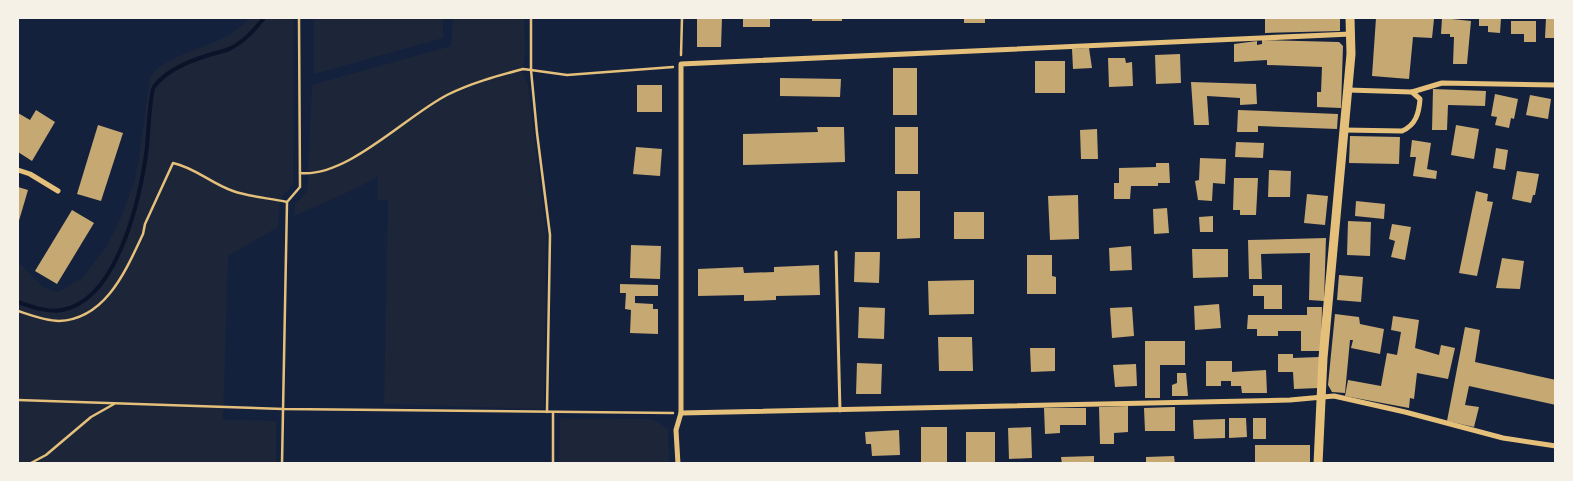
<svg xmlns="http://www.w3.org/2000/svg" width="1573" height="481" font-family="'Archivo Narrow',sans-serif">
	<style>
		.green { fill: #1d2539 }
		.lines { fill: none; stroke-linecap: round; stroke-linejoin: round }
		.stream { stroke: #0b132b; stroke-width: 4 }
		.building { fill: #c6a872 }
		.path { stroke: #e5c07b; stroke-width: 2.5 }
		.service { stroke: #e5c07b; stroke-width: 3 }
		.minor { stroke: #e5c07b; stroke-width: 5 }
		.tertiary { stroke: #e5c07b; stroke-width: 9 }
	</style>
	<rect width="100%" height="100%" fill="#14213d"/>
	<g class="green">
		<path d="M 249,18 L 294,18 L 293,185 L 280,199 L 278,227 L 228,256 L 223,420 L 276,421 L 276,463 L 18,464 L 18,264 L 22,266 L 43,287 L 58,292 L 82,278 L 107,246 L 122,215 L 135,180 L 139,158 L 150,77 C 170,49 223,50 249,18 Z"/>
		<path d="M 314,18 L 443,18 L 443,38 L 314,74 Z"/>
		<path d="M 453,18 L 524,18 L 525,56 L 522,72 L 528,85 L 546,234 L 544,409 L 384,404 L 388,200 L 377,200 L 378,176 L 359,187 L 294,216 L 295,204 L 307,192 L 312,85 L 451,46 Z"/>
		<path d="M 560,418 L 649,419 L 658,422 L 668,429 L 669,463 L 559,463 Z"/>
	</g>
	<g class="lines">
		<path class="stream" d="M 18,302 C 30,306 48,313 62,310 C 119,300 141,194 147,147 C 148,136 150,93 154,87 C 166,70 189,61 209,55 C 216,52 224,52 231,48 C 245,41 254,30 264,18"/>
	</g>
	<g class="building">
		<path d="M 697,18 L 722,18 L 721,47 L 697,47 Z"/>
		<rect x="743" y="18" width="27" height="9"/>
		<rect x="812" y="18" width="30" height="3"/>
		<rect x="964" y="18" width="21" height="5"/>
		<path d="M 1265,18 L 1340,18 L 1340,31 L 1265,33 Z"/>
		<path d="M 1376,18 L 1434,19 L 1432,38 L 1413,37 L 1409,79 L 1372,76 Z"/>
		<path d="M 1442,18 L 1471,21 L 1467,64 L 1453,64 L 1454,37 L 1450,37 L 1450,34 L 1441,34 Z"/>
		<path d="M 1479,18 L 1501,18 L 1500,33 L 1488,32 L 1488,26 L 1479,26 Z"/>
		<path d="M 1546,18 L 1556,18 L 1556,38 L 1545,38 Z"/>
		<path d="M 1511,21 L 1536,21 L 1536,42 L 1524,42 L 1524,34 L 1511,34 Z"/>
		<path d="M 1262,40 L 1339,42 L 1343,46 L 1341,108 L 1317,107 L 1317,92 L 1321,92 L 1322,67 L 1267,65 L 1267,60 L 1234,62 L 1234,44 L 1257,41 L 1257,45 L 1262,44 Z"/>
		<path d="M 1089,48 L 1092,68 L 1073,69 L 1072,49 Z"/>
		<path d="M 1180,54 L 1181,83 L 1156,84 L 1155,55 Z"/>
		<path d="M 1108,58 L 1125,58 L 1126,63 L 1132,62 L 1133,86 L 1109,87 Z"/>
		<rect x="1035" y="61" width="30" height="32"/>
		<rect x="893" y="68" width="24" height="47"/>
		<path d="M 780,78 L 841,79 L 840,97 L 780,96 Z"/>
		<path d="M 1191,82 L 1256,84 L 1257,104 L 1240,105 L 1240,98 L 1207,96 L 1209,125 L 1194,125 Z"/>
		<rect x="637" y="85" width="25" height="27"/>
		<path d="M 1433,89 L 1486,91 L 1485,106 L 1448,105 L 1447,130 L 1432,130 Z"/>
		<path d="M 1495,94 L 1518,99 L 1514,119 L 1511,118 L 1509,128 L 1495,125 L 1497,117 L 1491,116 Z"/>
		<path d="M 1530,95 L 1551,99 L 1548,119 L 1526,115 Z"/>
		<path d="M 36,110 L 55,122 L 32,161 L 18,152 L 18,113 L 30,120 Z"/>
		<path d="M 1238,110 L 1338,114 L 1337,129 L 1258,126 L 1258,132 L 1237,132 Z"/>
		<path d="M 98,125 L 123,133 L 101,201 L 77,194 Z"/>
		<path d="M 1456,125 L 1479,129 L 1474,159 L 1451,155 Z"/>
		<path d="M 817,127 L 844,127 L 845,162 L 743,165 L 743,134 L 818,132 Z"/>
		<rect x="895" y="127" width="23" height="47"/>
		<path d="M 1097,129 L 1098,159 L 1081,159 L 1080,130 Z"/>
		<path d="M 1350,136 L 1400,137 L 1399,164 L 1349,163 Z"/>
		<path d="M 1412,140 L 1431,143 L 1427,169 L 1437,171 L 1436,179 L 1413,176 L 1416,157 L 1410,157 Z"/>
		<path d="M 1236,142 L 1264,143 L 1263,158 L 1235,157 Z"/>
		<path d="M 636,147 L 662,149 L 660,176 L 633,174 Z"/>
		<path d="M 1496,148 L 1508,150 L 1505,170 L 1493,168 Z"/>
		<path d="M 1200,158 L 1226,159 L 1225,184 L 1213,183 L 1212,201 L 1198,200 L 1195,181 L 1199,180 Z"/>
		<path d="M 1156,163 L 1169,163 L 1170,183 L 1158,183 L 1158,186 L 1131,186 L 1130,199 L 1114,199 L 1114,183 L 1119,183 L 1119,168 L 1156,167 Z"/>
		<path d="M 1269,170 L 1291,171 L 1290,197 L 1268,197 Z"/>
		<path d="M 1517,171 L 1539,174 L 1535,195 L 1533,195 L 1531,203 L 1512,199 Z"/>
		<path d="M 1234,178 L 1258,178 L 1256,215 L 1240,215 L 1240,210 L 1233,210 Z"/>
		<path d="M 18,187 L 28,190 L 18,224 Z"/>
		<path d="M 897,191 L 920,191 L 920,238 L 897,239 Z"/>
		<path d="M 1476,191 L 1488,194 L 1487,201 L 1493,202 L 1477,276 L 1459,273 Z"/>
		<path d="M 1307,194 L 1328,196 L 1325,225 L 1304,223 Z"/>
		<path d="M 1078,195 L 1079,239 L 1050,240 L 1048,196 Z"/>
		<path d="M 1356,201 L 1385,204 L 1384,219 L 1355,216 Z"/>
		<path d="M 1167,208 L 1169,233 L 1154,234 L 1153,209 Z"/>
		<path d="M 72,210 L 94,223 L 57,284 L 35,271 Z"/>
		<rect x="954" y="212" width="30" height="27"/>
		<path d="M 1213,216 L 1213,232 L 1200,232 L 1199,217 Z"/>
		<path d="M 1348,221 L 1371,222 L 1370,256 L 1347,255 Z"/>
		<path d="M 1392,224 L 1411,227 L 1405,260 L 1391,257 L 1395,241 L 1389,239 Z"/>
		<path d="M 1326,238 L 1324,301 L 1309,300 L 1310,253 L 1261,254 L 1262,279 L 1249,279 L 1248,240 Z"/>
		<path d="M 631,245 L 661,246 L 660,279 L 630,278 Z"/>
		<path d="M 1131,246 L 1132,270 L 1110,271 L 1109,248 Z"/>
		<path d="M 1192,249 L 1228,249 L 1228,277 L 1193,278 Z"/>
		<path d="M 855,252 L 880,252 L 879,283 L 854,282 Z"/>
		<path d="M 1027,255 L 1052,255 L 1052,276 L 1056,277 L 1056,294 L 1027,294 Z"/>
		<path d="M 1502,258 L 1524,261 L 1520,289 L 1496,288 Z"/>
		<path d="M 819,265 L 820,295 L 776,296 L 776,300 L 744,301 L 744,295 L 698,296 L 698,269 L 743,267 L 744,273 L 774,272 L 774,267 Z"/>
		<path d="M 1339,275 L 1363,277 L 1361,302 L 1337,300 Z"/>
		<path d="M 974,280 L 974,314 L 929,315 L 928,281 Z"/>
		<path d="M 620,284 L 658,285 L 658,296 L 635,296 L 635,303 L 653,304 L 653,309 L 658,309 L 658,334 L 630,333 L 631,310 L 625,309 L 626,293 L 620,293 Z"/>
		<path d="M 1253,285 L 1282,285 L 1282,309 L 1264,309 L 1264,296 L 1253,296 Z"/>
		<path d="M 1219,304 L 1221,328 L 1195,330 L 1194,306 Z"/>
		<path d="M 859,307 L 885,308 L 884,339 L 858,338 Z"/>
		<path d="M 1132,307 L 1134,336 L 1112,338 L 1110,308 Z"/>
		<path d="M 1307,307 L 1322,307 L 1321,351 L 1301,351 L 1301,331 L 1278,331 L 1278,336 L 1257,336 L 1257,329 L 1247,329 L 1248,315 L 1307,315 Z"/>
		<path d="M 1335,314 L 1359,317 L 1360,324 L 1384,329 L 1380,354 L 1351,348 L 1353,340 L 1350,340 L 1345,393 L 1332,392 L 1328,385 Z"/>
		<path d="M 1393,316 L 1419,320 L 1415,348 L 1439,355 L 1441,345 L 1455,348 L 1448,379 L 1417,373 L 1414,399 L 1410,398 L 1409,408 L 1345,396 L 1348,380 L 1381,386 L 1387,353 L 1397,355 L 1401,332 L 1391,330 Z"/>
		<path d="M 1465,327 L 1480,330 L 1475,362 L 1556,380 L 1556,405 L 1469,386 L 1465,405 L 1479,407 L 1474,427 L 1447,421 Z"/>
		<path d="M 938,337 L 972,337 L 973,371 L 939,371 Z"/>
		<path d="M 1145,341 L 1185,341 L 1185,365 L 1160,365 L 1160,398 L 1145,398 Z"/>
		<path d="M 1030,348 L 1055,348 L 1055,371 L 1031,372 Z"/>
		<path d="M 1278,354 L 1293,354 L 1293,358 L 1319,357 L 1319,388 L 1294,389 L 1293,372 L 1278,372 Z"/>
		<path d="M 1206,361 L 1232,361 L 1232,372 L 1266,370 L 1267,393 L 1242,393 L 1241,386 L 1231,386 L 1231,381 L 1221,381 L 1221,386 L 1206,386 Z"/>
		<path d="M 857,363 L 882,364 L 881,394 L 856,394 Z"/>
		<path d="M 1136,364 L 1137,386 L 1115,387 L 1113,365 Z"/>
		<path d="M 1177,373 L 1186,373 L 1188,396 L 1172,396 L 1172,385 L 1177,383 Z"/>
		<path d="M 1128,406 L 1128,432 L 1114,433 L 1114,444 L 1100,444 L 1099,407 Z"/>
		<path d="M 1175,407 L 1175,431 L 1145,431 L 1144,408 Z"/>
		<path d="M 1044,408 L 1086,408 L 1086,425 L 1060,425 L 1060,433 L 1045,434 Z"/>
		<path d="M 1229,418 L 1246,418 L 1247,437 L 1229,438 Z"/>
		<rect x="1253" y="418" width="13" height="21"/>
		<path d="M 1225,419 L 1225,438 L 1194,439 L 1193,420 Z"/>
		<rect x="921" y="427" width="26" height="37"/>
		<path d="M 1031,427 L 1032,458 L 1009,459 L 1008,428 Z"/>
		<path d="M 899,430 L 900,455 L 872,456 L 871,444 L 866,444 L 865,432 Z"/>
		<rect x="966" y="432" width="29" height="32"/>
		<rect x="1255" y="445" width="55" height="19"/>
		<path d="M 1094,456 L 1094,464 L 1062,464 L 1061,457 Z"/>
		<path d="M 1174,456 L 1175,464 L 1146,464 L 1146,457 Z"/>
	</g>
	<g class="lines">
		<g class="path">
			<path d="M 681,55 L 682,18"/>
			<path d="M 300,173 C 347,178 406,116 447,95 C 471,83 497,76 523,69 L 531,70 L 531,18"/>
			<path d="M 18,311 C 30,315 46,321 59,321 C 106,319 126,270 143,234 L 145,224 L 173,163 C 196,168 210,183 233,191 C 250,197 269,198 287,202"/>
			<path d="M 18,400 L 283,409 L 673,413"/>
			<path d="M 547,412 L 550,235 L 537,133 L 531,70 L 567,75 L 673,67"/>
			<path d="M 29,464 L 46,455 L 91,417 L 114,404"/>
			<path d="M 282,464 L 287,202 L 300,187 L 299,18"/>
			<path d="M 553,464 L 553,413"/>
		</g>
		<path class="service" d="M 836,252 L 840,411"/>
		<g class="minor">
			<path d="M 1348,90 L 1412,92 L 1442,83 L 1556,85"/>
			<path d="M 1344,130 L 1402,131 C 1416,125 1419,113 1420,99 L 1412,92"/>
			<path d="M 18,170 L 30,174 L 58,191"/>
			<path d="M 681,413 L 1290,400 L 1334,396 L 1405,412 L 1503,438 L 1556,446"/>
			<path d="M 678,464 L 676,430 L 681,413 L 681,64 L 1351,34"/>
		</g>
		<path class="tertiary" d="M 1318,464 L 1323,358 L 1351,54 L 1350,18"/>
	</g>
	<rect width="1573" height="481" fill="none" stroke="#f6f1e7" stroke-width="38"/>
</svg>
